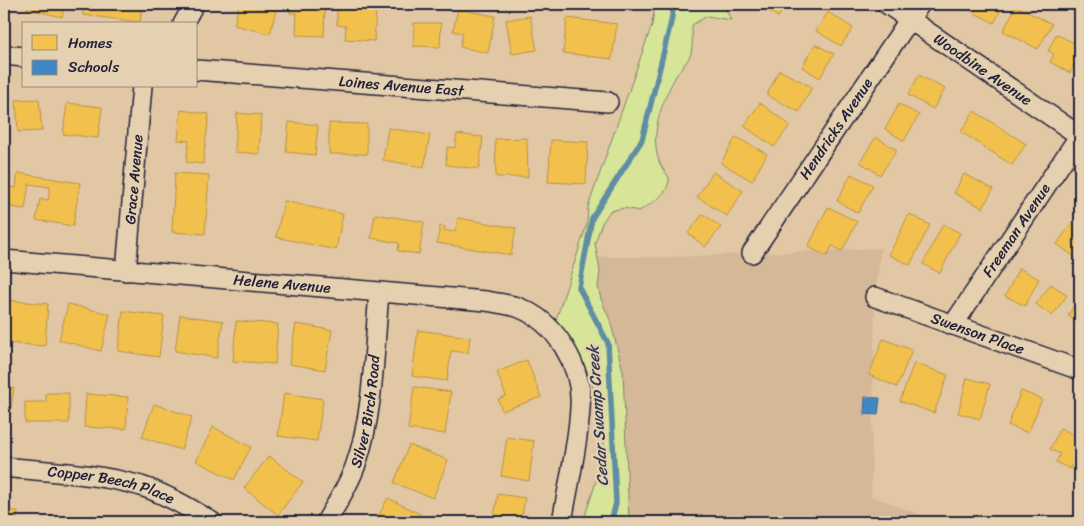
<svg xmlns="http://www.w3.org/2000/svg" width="1084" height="526" font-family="Sriracha,sans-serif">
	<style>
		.built { fill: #d4b898 }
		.green { fill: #d7e598; stroke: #7c846a }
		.homes { fill: #f2c14e; stroke: #b49148 }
		.schools { fill: #3f88c5; stroke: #36699c }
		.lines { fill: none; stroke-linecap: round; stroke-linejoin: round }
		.stream { stroke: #5f8da3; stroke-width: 5.5 }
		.minor-casing { stroke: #22223b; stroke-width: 22 }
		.minor { stroke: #e5d0af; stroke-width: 19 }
		.labels { text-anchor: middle; stroke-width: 5; stroke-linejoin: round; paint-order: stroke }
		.street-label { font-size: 15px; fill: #22223b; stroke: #e5d0af }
		.water-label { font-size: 16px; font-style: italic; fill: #313d55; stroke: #e5d0af }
	</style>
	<rect width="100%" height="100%" fill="#e2c7a4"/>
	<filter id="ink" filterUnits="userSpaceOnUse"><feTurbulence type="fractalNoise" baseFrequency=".02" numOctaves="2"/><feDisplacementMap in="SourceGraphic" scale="10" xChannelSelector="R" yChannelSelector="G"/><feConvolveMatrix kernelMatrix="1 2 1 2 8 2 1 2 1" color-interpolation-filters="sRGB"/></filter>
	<g filter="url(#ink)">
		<path class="built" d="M 881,248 L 875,297 L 871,496 L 940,522 L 629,522 L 623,371 L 610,320 L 601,299 L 598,287 L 600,271 L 598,257 L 674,257 Z"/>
		<path class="green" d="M 655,4 L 723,4 L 731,20 L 707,16 L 692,25 C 692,34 693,44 691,53 C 689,61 680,68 676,76 C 660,104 643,150 669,177 C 670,194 652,203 639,211 L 624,208 L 610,211 L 602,223 L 595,243 L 600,271 L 598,287 L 601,299 L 610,320 L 623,371 L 629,522 L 583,522 L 595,485 L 605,439 L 599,403 L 586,368 L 554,326 L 587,224 L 588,207 L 652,25 Z"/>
		<g class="homes">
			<path d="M 28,4 L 65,4 L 62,17 L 27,9 Z"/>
			<path d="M 84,4 L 142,4 L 140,22 L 83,15 Z"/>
			<path d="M 239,4 L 276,10 L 270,34 L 234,25 Z"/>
			<path d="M 291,4 L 325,4 L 324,36 L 296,35 L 297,13 L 290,13 Z"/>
			<path d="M 758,4 L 787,4 L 778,17 Z"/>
			<path d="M 972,4 L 1004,4 L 994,23 L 969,10 Z"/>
			<path d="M 1016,6 L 1052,24 L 1038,49 L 1003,31 Z"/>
			<path d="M 337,8 L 376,10 L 374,41 L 345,39 L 346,26 L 337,25 Z"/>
			<path d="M 458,9 L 495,16 L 488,53 L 460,47 L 463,33 L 453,31 Z"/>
			<path d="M 828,12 L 853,28 L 841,46 L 816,31 Z"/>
			<path d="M 530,16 L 537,50 L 512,54 L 506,20 Z"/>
			<path d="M 567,18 L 617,24 L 612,59 L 563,53 Z"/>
			<path d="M 414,23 L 441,23 L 440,47 L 413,46 Z"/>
			<path d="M 1056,34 L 1080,46 L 1080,53 L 1070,73 L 1050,62 L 1054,54 L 1048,51 Z"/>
			<path d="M 815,44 L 834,54 L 820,78 L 802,67 Z"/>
			<path d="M 779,70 L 812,87 L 799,112 L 767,95 Z"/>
			<path d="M 919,75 L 945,89 L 933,109 L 908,95 Z"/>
			<path d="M 39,99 L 42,131 L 18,132 L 16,100 Z"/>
			<path d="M 67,103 L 102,107 L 98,138 L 63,134 Z"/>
			<path d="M 760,103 L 790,125 L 774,147 L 744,126 Z"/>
			<path d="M 899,104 L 919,115 L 904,141 L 885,129 Z"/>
			<path d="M 181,110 L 209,114 L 203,164 L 186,162 L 189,141 L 178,140 Z"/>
			<path d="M 974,111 L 1026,144 L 1012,165 L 961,132 Z"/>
			<path d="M 237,113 L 261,115 L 259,154 L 235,152 Z"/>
			<path d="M 289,122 L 318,125 L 315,155 L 286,152 Z"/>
			<path d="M 329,123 L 367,124 L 367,154 L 329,154 Z"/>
			<path d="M 388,128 L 430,135 L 424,167 L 383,160 Z"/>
			<path d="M 457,134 L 483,137 L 479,169 L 446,165 L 447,147 L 455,148 Z"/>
			<path d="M 736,137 L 767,154 L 752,181 L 721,163 Z"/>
			<path d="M 876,137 L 897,150 L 880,175 L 860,162 Z"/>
			<path d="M 527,138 L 528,177 L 496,177 L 495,139 Z"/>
			<path d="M 551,140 L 588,142 L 586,184 L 548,182 Z"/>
			<path d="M 713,172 L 743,191 L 727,216 L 697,197 Z"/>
			<path d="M 18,173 L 80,183 L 73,226 L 36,220 L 40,199 L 48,200 L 50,187 L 29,184 L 25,209 L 4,206 L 4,186 L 16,188 Z"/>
			<path d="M 175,173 L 209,175 L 205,234 L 172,232 Z"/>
			<path d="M 851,174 L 873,185 L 858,213 L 837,201 Z"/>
			<path d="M 964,174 L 993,189 L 983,208 L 954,193 Z"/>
			<path d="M 284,201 L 343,214 L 336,250 L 276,237 Z"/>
			<path d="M 828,207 L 857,222 L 842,251 L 832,246 L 827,256 L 808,247 Z"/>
			<path d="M 1079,213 L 1080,214 L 1080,261 L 1057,244 Z"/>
			<path d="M 375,214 L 424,222 L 419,254 L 398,251 L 399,243 L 371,238 Z"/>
			<path d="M 703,214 L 721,227 L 705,247 L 688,233 Z"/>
			<path d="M 909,214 L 930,225 L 910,265 L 889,255 Z"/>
			<path d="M 458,218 L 516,228 L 511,255 L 437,243 L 440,226 L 445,227 L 444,230 L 455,232 Z"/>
			<path d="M 943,224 L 960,233 L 940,273 L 923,264 Z"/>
			<path d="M 1019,268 L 1039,279 L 1025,306 L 1005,296 Z"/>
			<path d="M 1051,284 L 1067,295 L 1052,316 L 1036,304 Z"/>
			<path d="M 1080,294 L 1080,323 L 1068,316 Z"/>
			<path d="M 6,300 L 48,304 L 45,346 L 4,343 Z"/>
			<path d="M 68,304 L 110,314 L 101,351 L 59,340 Z"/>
			<path d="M 123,311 L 164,316 L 159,357 L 118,351 Z"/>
			<path d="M 180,315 L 223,321 L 217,358 L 175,351 Z"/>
			<path d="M 236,321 L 278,324 L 275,364 L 233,361 Z"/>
			<path d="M 296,324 L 332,330 L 325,370 L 289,364 Z"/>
			<path d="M 418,330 L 470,337 L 468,353 L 451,351 L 447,381 L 412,376 Z"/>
			<path d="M 883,339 L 912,350 L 897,387 L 869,375 Z"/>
			<path d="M 527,360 L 541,397 L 502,411 L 498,399 L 506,396 L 497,372 Z"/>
			<path d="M 914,363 L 948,375 L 934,413 L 900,401 Z"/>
			<path d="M 967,378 L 990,384 L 980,419 L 958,413 Z"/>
			<path d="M 4,387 L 14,388 L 9,421 L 4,420 Z"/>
			<path d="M 414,387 L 451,392 L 445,434 L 408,429 Z"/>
			<path d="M 1021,391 L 1042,399 L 1028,433 L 1008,425 Z"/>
			<path d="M 46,393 L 69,393 L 69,423 L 25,423 L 25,402 L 46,402 Z"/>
			<path d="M 284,393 L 323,399 L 317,441 L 278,436 Z"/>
			<path d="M 86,394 L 128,397 L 126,429 L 84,427 Z"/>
			<path d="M 154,404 L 192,417 L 181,450 L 142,437 Z"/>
			<path d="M 213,427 L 251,447 L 234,480 L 196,461 Z"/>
			<path d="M 1060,428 L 1080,438 L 1080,448 L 1070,469 L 1056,462 L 1060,454 L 1050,449 Z"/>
			<path d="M 507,437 L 534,441 L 529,481 L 501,476 Z"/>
			<path d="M 409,445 L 448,460 L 433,498 L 394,483 Z"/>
			<path d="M 269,456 L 303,482 L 278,515 L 244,488 Z"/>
			<path d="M 498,494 L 525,498 L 521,522 L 493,522 Z"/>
			<path d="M 388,498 L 420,514 L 416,522 L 375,522 Z"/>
			<path d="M 4,510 L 18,511 L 17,522 L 4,522 Z"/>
			<path d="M 51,516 L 76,518 L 76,522 L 50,522 Z"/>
		</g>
		<path class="schools" d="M 865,397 L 880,398 L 878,415 L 864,414 Z"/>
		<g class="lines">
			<path class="stream" d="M 611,522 L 616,503 L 608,343 L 579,288 L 592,218 L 642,140 L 671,22 L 674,4"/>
			<defs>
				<g id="minor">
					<path id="s1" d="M 887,4 L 1080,136"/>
					<path d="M 183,24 L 194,4"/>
					<path d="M 4,55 L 24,57"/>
					<path id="s2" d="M 196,70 L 608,102"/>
					<path id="s3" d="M 752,253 L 920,4"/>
					<path id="s4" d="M 4,260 L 486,301 C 496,303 507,304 517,307 C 556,321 583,367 580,408 C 578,446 568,485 562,522"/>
					<path id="s5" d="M 126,271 L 142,86"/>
					<path id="s6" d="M 875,297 L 1080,370"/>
					<path id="s7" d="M 953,325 L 1080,135"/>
					<path id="s8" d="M 4,467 C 49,472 96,473 141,486 C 166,494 190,508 212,522"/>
					<path id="s9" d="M 326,522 C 337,503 349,485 356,464 C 374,413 374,348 379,293"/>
				</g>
			</defs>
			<use href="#minor" class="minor-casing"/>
			<use href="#minor" class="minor"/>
		</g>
	</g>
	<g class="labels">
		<g class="street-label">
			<text dy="5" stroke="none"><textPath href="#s1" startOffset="116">Woodbine Avenue</textPath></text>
			<text dy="5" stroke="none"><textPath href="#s2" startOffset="206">Loines Avenue East</textPath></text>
			<text dy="5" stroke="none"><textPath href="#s3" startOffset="150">Hendricks Avenue</textPath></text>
			<text dy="5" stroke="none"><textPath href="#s5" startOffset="92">Grace Avenue</textPath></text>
			<text dy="5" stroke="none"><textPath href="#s7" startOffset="114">Freeman Avenue</textPath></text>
			<text dy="5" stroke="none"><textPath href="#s4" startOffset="279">Helene Avenue</textPath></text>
			<text dy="5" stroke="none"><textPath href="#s6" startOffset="109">Swenson Place</textPath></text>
			<text dy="5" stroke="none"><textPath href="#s9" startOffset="119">Silver Birch Road</textPath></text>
			<text dy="5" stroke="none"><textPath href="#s8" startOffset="109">Copper Beech Place</textPath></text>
		</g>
		<g class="water-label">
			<text transform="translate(597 416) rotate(-94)" y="6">Cedar Swamp Creek</text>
		</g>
	</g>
	<rect width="1084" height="526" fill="none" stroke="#e5d0af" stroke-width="20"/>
	<rect x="10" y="10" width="1064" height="506" fill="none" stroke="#22223b" stroke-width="2" filter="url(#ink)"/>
	<rect x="22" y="22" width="175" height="65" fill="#e5d0af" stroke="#978a81"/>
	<rect x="32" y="35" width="25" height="15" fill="#f2c14e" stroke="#978a81"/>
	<text x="68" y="48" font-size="15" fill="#22223b">Homes</text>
	<rect x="32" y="60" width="25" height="15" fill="#3f88c5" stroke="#978a81"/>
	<text x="68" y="72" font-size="15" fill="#22223b">Schools</text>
</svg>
